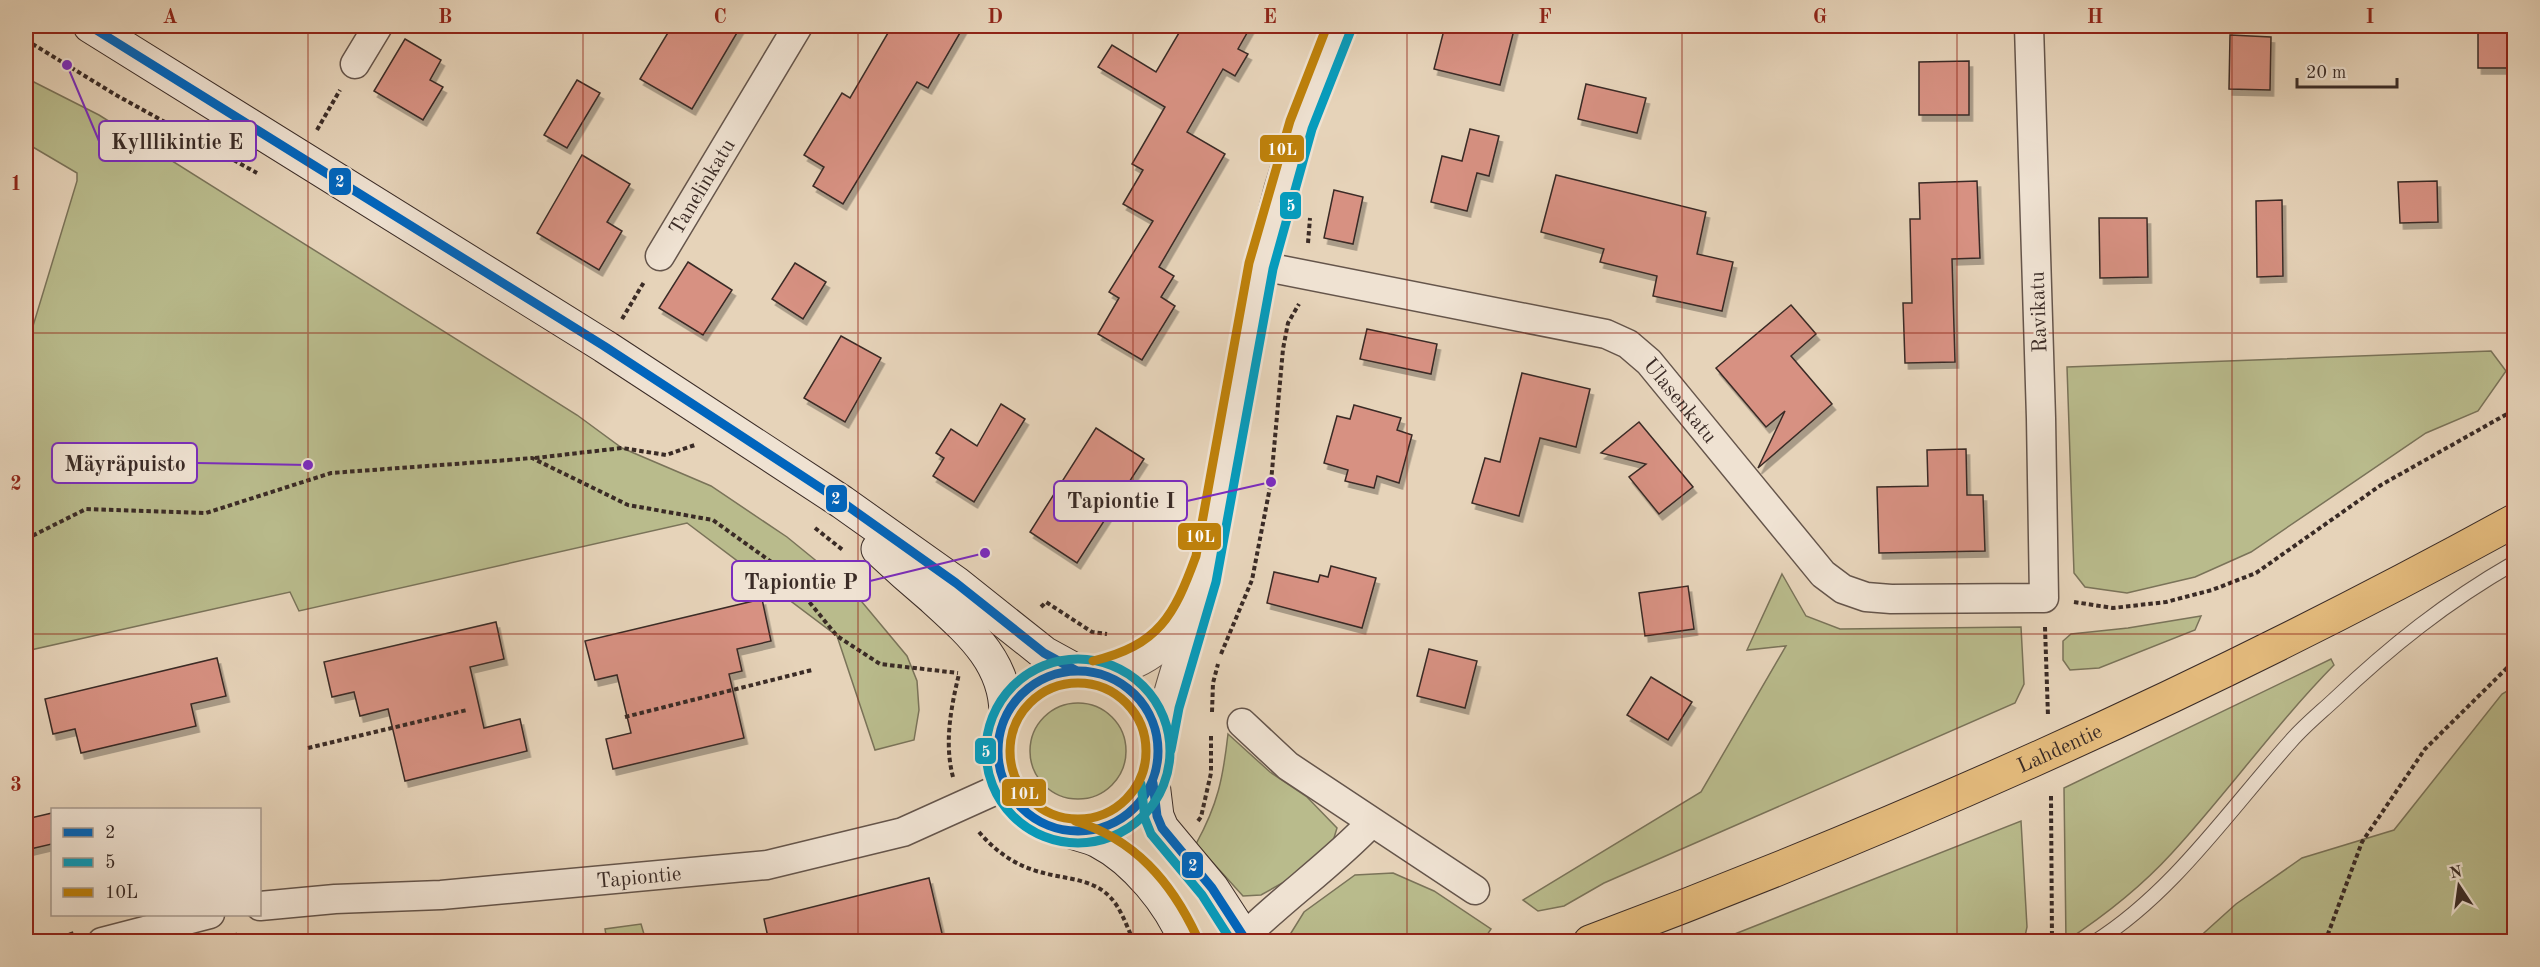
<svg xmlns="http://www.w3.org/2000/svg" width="2540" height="967" font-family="'Old Standard TT',serif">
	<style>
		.green { fill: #b9bb8c; stroke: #7a7359; stroke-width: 1.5 }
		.building { fill: #d79182; stroke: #3a2b26; stroke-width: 1.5; filter: url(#shadow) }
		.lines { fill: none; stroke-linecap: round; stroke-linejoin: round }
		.service-casing { stroke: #65554b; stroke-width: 16 }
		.minor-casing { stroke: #65554b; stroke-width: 31 }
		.tertiary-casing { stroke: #65554b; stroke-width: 35 }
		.secondary-casing { stroke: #3a2b26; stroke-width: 35 }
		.trunk-casing { stroke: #3a2b26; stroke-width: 35 }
		.path { stroke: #3a2b26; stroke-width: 4; stroke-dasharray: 4.5 3; stroke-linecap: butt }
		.service { stroke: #efe2d2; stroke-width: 14 }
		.minor { stroke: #efe2d2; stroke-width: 28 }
		.tertiary { stroke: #efe2d2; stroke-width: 33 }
		.secondary { stroke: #efe2d2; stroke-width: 33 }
		.trunk { stroke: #e3ba7c; stroke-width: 33 }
		.bus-1-casing { stroke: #efe2d2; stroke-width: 14 }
		.bus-2-casing { stroke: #efe2d2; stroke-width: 14 }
		.bus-3-casing { stroke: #efe2d2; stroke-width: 14 }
		.bus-1 { stroke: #0065bd; stroke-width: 9 }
		.bus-2 { stroke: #069cbd; stroke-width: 9 }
		.bus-3 { stroke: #be810b; stroke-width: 9 }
		.grid { fill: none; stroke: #8f2418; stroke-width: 1.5; stroke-opacity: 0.55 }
		.labels { text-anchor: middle; stroke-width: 5; stroke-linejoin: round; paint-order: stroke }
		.street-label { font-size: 21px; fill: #3a2b26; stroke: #efe2d2 }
		.leader { fill: none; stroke: #7b2cbf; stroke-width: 2 }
		.callout-dot { fill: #7b2cbf; stroke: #efe2d2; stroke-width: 2 }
		.callout { fill: #efe2d2; stroke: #7b2cbf; stroke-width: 2 }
		.callout-label { font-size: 22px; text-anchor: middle; font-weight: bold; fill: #3a2b26 }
		.line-badge { stroke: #efe2d2; stroke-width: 2 }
		.badge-label { font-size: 16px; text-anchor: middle; font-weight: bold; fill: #fff }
		.neatline { fill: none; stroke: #8f2418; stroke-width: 2 }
		.grid-label { font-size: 20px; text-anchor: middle; font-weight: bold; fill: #8f2418 }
	</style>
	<defs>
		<filter id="shadow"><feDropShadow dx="3.5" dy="6" stdDeviation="0" flood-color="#0004"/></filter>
	</defs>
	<rect width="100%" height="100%" fill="#e6d3b9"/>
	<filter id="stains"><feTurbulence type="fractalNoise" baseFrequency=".00333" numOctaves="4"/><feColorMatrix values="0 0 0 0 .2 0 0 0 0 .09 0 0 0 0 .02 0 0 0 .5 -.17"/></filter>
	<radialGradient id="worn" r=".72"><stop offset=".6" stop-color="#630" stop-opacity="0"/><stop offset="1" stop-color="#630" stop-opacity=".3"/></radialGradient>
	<g class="green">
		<path d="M 26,78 L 99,115 L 577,415 L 622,448 L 711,486 L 787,537 L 852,590 L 907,656 L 917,681 L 919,710 L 914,740 L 875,750 L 837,636 L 687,523 L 299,611 L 290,592 L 26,651 L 26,349 L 77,181 L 77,173 L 26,143 Z"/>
		<path d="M 2491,351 L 2506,371 L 2478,411 L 2426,433 L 2251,552 L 2195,577 L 2127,593 L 2085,587 L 2074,573 L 2067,367 Z"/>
		<path d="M 1782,574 L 1806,616 L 1840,629 L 2021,627 L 2024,684 L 2015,703 L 1604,883 L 1564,906 L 1538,911 L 1523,900 L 1701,792 L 1786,646 L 1747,650 Z"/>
		<path d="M 2201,616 L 2195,630 L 2099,668 L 2070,670 L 2063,660 L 2063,641 L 2071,634 L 2128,628 Z"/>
		<path d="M 2331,659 L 2334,665 C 2276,724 2228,792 2172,853 C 2141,887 2104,916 2066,941 L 2064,788 Z"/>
		<path d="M 2514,687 L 2514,941 L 2195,941 L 2236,904 L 2302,858 L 2394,830 L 2502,694 Z"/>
		<circle cx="1078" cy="751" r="48"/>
		<path d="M 1228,734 L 1270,772 L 1307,797 L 1337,828 L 1330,851 L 1302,872 L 1261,895 L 1243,896 L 1196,844 C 1218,804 1223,778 1228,734 Z"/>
		<path d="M 2021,821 L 2027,927 L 2024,941 L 1717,941 Z"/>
		<path d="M 1393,873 L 1434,891 L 1491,929 L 1483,941 L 1292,941 L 1291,933 L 1304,912 L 1355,875 Z"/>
		<path d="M 641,924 L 646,941 L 607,941 L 605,929 Z"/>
	</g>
	<g class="building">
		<path d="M 672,26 L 741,26 L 692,109 L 640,79 Z"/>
		<path d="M 892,26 L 964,26 L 928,88 L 917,82 L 843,204 L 813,186 L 824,167 L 804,155 L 842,93 L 850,98 Z"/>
		<path d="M 1183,26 L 1251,26 L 1238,49 L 1248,54 L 1235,76 L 1223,69 L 1187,132 L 1225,154 L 1159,267 L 1174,276 L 1161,297 L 1175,306 L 1142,360 L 1098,334 L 1119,298 L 1109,292 L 1153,221 L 1123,204 L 1143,170 L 1132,164 L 1165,107 L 1098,67 L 1112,45 L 1156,72 Z"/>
		<path d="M 1445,26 L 1515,26 L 1500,85 L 1434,69 Z"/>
		<path d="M 2486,26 L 2514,26 L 2514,52 L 2507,52 L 2507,68 L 2478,68 L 2478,31 L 2486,31 Z"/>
		<path d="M 2230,35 L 2271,37 L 2270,90 L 2229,89 Z"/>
		<path d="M 405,39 L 441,60 L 430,80 L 443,87 L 423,120 L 374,91 Z"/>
		<path d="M 1969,61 L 1969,115 L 1919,115 L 1919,62 Z"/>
		<path d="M 577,80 L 600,93 L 567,148 L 544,135 Z"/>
		<path d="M 1586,84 L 1646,98 L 1637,133 L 1578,119 Z"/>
		<path d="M 1470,129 L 1499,136 L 1489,176 L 1477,173 L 1467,211 L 1431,202 L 1442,156 L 1462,161 Z"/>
		<path d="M 582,155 L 630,184 L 607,222 L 622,231 L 599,270 L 537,233 Z"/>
		<path d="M 1556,175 L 1706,212 L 1697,254 L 1733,262 L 1722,311 L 1653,296 L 1657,276 L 1600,262 L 1604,249 L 1541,232 Z"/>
		<path d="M 1977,181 L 1980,258 L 1952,259 L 1955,362 L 1905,363 L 1903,303 L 1912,303 L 1910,219 L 1920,219 L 1919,183 Z"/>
		<path d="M 2437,181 L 2438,222 L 2400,223 L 2398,182 Z"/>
		<path d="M 1334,190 L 1363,197 L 1353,244 L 1324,238 Z"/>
		<path d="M 2282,200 L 2283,276 L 2257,277 L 2256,201 Z"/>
		<path d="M 2099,218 L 2147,218 L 2148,277 L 2100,278 Z"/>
		<path d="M 688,262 L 732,290 L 703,335 L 659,308 Z"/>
		<path d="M 795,263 L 826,282 L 803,319 L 772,299 Z"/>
		<path d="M 1791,305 L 1816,334 L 1791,356 L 1832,404 L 1758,468 L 1785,411 L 1766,427 L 1716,368 Z"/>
		<path d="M 1367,329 L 1437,344 L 1431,374 L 1360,359 Z"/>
		<path d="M 841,336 L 881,358 L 845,422 L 804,398 Z"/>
		<path d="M 1522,373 L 1590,389 L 1576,447 L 1540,438 L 1519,516 L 1472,503 L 1485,458 L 1500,462 Z"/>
		<path d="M 1001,404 L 1025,419 L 974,502 L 933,476 L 944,458 L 936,453 L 951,429 L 977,446 Z"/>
		<path d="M 1354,405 L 1401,418 L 1397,430 L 1412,435 L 1399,483 L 1377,476 L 1374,488 L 1345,481 L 1348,470 L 1324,463 L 1337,416 L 1350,419 Z"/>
		<path d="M 1639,422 L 1693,487 L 1659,514 L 1629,477 L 1646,464 L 1601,453 Z"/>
		<path d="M 1096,428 L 1144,459 L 1077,563 L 1030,532 Z"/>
		<path d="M 1966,449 L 1967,495 L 1983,495 L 1985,551 L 1879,553 L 1877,487 L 1928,486 L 1927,450 Z"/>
		<path d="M 1331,566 L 1376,578 L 1362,628 L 1267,603 L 1274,572 L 1318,582 L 1320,575 L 1328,577 Z"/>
		<path d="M 1688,586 L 1694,629 L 1645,636 L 1639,593 Z"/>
		<path d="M 762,599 L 771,641 L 737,649 L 742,671 L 729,674 L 744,738 L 613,769 L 606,739 L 631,733 L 617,675 L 595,680 L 585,641 Z"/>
		<path d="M 496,622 L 504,659 L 470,667 L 484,728 L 520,719 L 527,751 L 405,781 L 388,709 L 360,716 L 354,692 L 332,697 L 324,662 Z"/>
		<path d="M 1429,649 L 1477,661 L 1465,708 L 1417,696 Z"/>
		<path d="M 217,658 L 226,696 L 191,704 L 196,726 L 81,753 L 75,729 L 53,734 L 45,699 Z"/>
		<path d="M 1651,677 L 1692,702 L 1668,740 L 1627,715 Z"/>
		<path d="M 52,813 L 52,844 L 26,850 L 26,819 Z"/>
		<path d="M 929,878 L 944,942 L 769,942 L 764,919 Z"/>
	</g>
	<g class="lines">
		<defs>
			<path id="service" d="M 2095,942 C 2174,892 2229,810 2291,741 C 2304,726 2320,713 2334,700 C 2391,646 2446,602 2514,563"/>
			<g id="minor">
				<path d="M 355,64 L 378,26"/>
				<path id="s1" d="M 660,256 L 798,26"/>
				<path id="s2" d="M 1261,266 L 1606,334 L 1628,344 L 1649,362 L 1823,574 L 1843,589 L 1866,597 L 1891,599 L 2044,598 L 2041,418 L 2029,26"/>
				<path d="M 1242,723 L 1288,766 L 1475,890"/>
				<path id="s3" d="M 260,906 L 335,899 L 441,895 L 767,865 L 903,832 L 1005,786"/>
				<path d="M 1245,936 C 1286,896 1332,864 1371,823"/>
				<path d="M 102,942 L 210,914"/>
			</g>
			<g id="tertiary">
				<path d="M 1096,673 C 1141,665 1168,646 1190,606"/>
				<path d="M 1159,748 C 1167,690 1191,637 1204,580 L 1261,266 L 1281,189 L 1301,125 L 1340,26"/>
			</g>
			<g id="secondary">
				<path d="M 90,26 L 604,346 L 842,502 L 956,583 L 1044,653 L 1075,670"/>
				<path d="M 878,549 C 896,566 914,582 933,598 C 969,631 1006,662 1006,714"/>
				<circle cx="1078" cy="751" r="80"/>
				<path d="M 1153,783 L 1157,816 L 1162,828 L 1212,888 L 1247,942"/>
				<path d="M 1071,832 C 1080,835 1090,837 1098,841 C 1135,860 1170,903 1186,942"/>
			</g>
			<g id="trunk">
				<path id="s4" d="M 1590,942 C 1908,823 2217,684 2514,521"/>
			</g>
		</defs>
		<use href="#service" class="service-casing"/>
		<use href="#minor" class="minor-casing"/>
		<use href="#tertiary" class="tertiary-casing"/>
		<use href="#secondary" class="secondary-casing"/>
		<use href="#trunk" class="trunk-casing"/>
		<g class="path">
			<path d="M 26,40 L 116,95 L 257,173"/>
			<path d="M 317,130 L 340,90"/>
			<path d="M 1308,243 L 1310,218"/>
			<path d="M 622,319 L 644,282"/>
			<path d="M 535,458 L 622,448 L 666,455 L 695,445"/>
			<path d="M 508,460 L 532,458 L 628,505 L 713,520 L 784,571 L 837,636 L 880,664 L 958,673"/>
			<path d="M 815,528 L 844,551"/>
			<path d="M 26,539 L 86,509 L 206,513 L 331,473 L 509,460"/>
			<path d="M 2074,602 L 2113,608 L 2166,602 L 2212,590 L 2256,573 L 2381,485 L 2514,410"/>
			<path d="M 1041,607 L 1046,602 L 1092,632 L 1107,634"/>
			<path d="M 2045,627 L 2048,716"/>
			<path d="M 1221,654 L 1252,580 L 1271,482 L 1283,349 L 1288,323 L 1299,304"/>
			<path d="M 1212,712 L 1213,683 L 1218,664"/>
			<path d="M 625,717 L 812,670"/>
			<path d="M 308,748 L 467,710"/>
			<path d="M 953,777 C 944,743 951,707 959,674"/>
			<path d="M 2051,796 L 2052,942"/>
			<path d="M 1198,821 L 1201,817 L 1211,773 L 1211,735"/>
			<path d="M 979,832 C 995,851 1016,866 1040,872 C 1063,879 1092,878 1110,897 C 1121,908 1127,927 1134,942"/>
			<path d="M 235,933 L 236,942"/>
			<path d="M 48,942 L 74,933"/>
			<path d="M 2325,942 L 2362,842 L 2425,749 L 2514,661"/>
		</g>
		<use href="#service" class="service"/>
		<use href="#minor" class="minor"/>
		<use href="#tertiary" class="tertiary"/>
		<use href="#secondary" class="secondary"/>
		<use href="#trunk" class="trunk"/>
		<defs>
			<g id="bus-1">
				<path d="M 90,26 L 604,346 L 842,502 L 956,583 L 1044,653 L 1075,670"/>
				<circle cx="1078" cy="751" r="80"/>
				<path d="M 1153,783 L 1157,816 L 1162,828 L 1212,888 L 1247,942"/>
			</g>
			<g id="bus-2">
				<circle cx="1078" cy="751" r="92"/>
				<path d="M 1171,750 L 1179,708 L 1216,582 L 1273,269 L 1312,129 L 1351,30"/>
				<path d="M 1141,784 L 1145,819 L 1151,834 L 1202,895 L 1232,942"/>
			</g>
			<g id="bus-3">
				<path d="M 1093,661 C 1159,645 1174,616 1196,556 L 1249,263 L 1290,121 L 1327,26"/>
				<circle cx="1078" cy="751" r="68"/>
				<path d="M 1075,821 C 1134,839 1171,881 1197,937"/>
			</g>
		</defs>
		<use href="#bus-1" class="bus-1-casing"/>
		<use href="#bus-2" class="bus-2-casing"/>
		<use href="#bus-3" class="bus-3-casing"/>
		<use href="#bus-1" class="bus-1"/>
		<use href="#bus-2" class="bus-2"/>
		<use href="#bus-3" class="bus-3"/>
	</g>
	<path class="grid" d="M 308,26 L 308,942M 583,26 L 583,942M 858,26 L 858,942M 1133,26 L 1133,942M 1407,26 L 1407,942M 1682,26 L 1682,942M 1957,26 L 1957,942M 2232,26 L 2232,942M 26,333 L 2514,333M 26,634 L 2514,634"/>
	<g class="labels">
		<g class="street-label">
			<text dy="7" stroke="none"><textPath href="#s1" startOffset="81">Tanelinkatu</textPath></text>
			<text transform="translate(2038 312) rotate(-92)" y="7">Ravikatu</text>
			<text dy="7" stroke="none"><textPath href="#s2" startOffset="453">Ulasenkatu</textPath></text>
			<text dy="7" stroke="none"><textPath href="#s4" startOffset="508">Lahdentie</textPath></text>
			<text dy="7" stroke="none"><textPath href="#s3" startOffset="380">Tapiontie</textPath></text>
		</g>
	</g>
	<path class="leader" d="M67 65L99 141M308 465L197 463M1271 482L1187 501M985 553L870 581"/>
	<g class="callout-dot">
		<circle cx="67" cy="65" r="6"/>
		<circle cx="308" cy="465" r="6"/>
		<circle cx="1271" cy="482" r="6"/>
		<circle cx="985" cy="553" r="6"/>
	</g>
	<g class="callout">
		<rect x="99" y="121" width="157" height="40" rx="6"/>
		<rect x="52" y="443" width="145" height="40" rx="6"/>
		<rect x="1054" y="481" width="133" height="40" rx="6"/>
		<rect x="732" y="561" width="138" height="40" rx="6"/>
	</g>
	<g class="callout-label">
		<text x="177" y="149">Kylllikintie E</text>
		<text x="125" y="471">Mäyräpuisto</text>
		<text x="1121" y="508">Tapiontie I</text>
		<text x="801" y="589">Tapiontie P</text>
	</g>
	<g class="line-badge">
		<rect x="1259" y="134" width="46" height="29" rx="6" fill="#be810b"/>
		<rect x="328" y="167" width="24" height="29" rx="6" fill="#0065bd"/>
		<rect x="1279" y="191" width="23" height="29" rx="6" fill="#069cbd"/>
		<rect x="825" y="484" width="23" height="29" rx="6" fill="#0065bd"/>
		<rect x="1177" y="522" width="45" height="29" rx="6" fill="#be810b"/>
		<rect x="974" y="737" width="23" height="28" rx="6" fill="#069cbd"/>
		<rect x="1001" y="778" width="46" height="29" rx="6" fill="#be810b"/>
		<rect x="1181" y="851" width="23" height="28" rx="6" fill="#0065bd"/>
	</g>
	<g class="badge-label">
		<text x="1282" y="155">10L</text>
		<text x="340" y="187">2</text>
		<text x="1291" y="211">5</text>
		<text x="836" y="504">2</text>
		<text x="1200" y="542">10L</text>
		<text x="986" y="757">5</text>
		<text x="1024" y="799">10L</text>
		<text x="1193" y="871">2</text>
	</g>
	<rect width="2540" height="967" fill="none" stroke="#e6d3b9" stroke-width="66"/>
	<rect x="51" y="808" width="210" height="108" fill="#efe2d2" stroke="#a7998d" stroke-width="1.5"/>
	<rect x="63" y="828" width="30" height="9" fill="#0065bd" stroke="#a7998d" stroke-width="1.5"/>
	<text x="105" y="838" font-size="18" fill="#3a2b26">2</text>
	<rect x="63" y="858" width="30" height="9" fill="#069cbd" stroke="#a7998d" stroke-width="1.5"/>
	<text x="105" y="868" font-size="18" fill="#3a2b26">5</text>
	<rect x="63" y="888" width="30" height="9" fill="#be810b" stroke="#a7998d" stroke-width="1.5"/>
	<text x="105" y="898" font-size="18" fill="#3a2b26">10L</text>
	<g transform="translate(2459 886) rotate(347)" stroke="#efe2d2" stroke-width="4.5" paint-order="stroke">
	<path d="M0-4.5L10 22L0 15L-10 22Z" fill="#3a2b26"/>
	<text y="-9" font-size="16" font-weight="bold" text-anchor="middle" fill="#3a2b26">N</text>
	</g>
	<path d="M2297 78v9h100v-9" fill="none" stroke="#3a2b26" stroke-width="3"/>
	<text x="2306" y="78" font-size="18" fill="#3a2b26" stroke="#efe2d2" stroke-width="4.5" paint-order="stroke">20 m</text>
	<rect x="33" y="33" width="2474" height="901" class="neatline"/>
	<g class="grid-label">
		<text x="170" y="23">A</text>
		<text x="445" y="23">B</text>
		<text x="720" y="23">C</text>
		<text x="995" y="23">D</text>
		<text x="1270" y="23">E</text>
		<text x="1545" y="23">F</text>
		<text x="1820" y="23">G</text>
		<text x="2095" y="23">H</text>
		<text x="2370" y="23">I</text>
		<text x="16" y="190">1</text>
		<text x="16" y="490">2</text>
		<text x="16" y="791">3</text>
	</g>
	<rect width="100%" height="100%" filter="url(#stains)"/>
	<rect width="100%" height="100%" fill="url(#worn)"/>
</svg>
